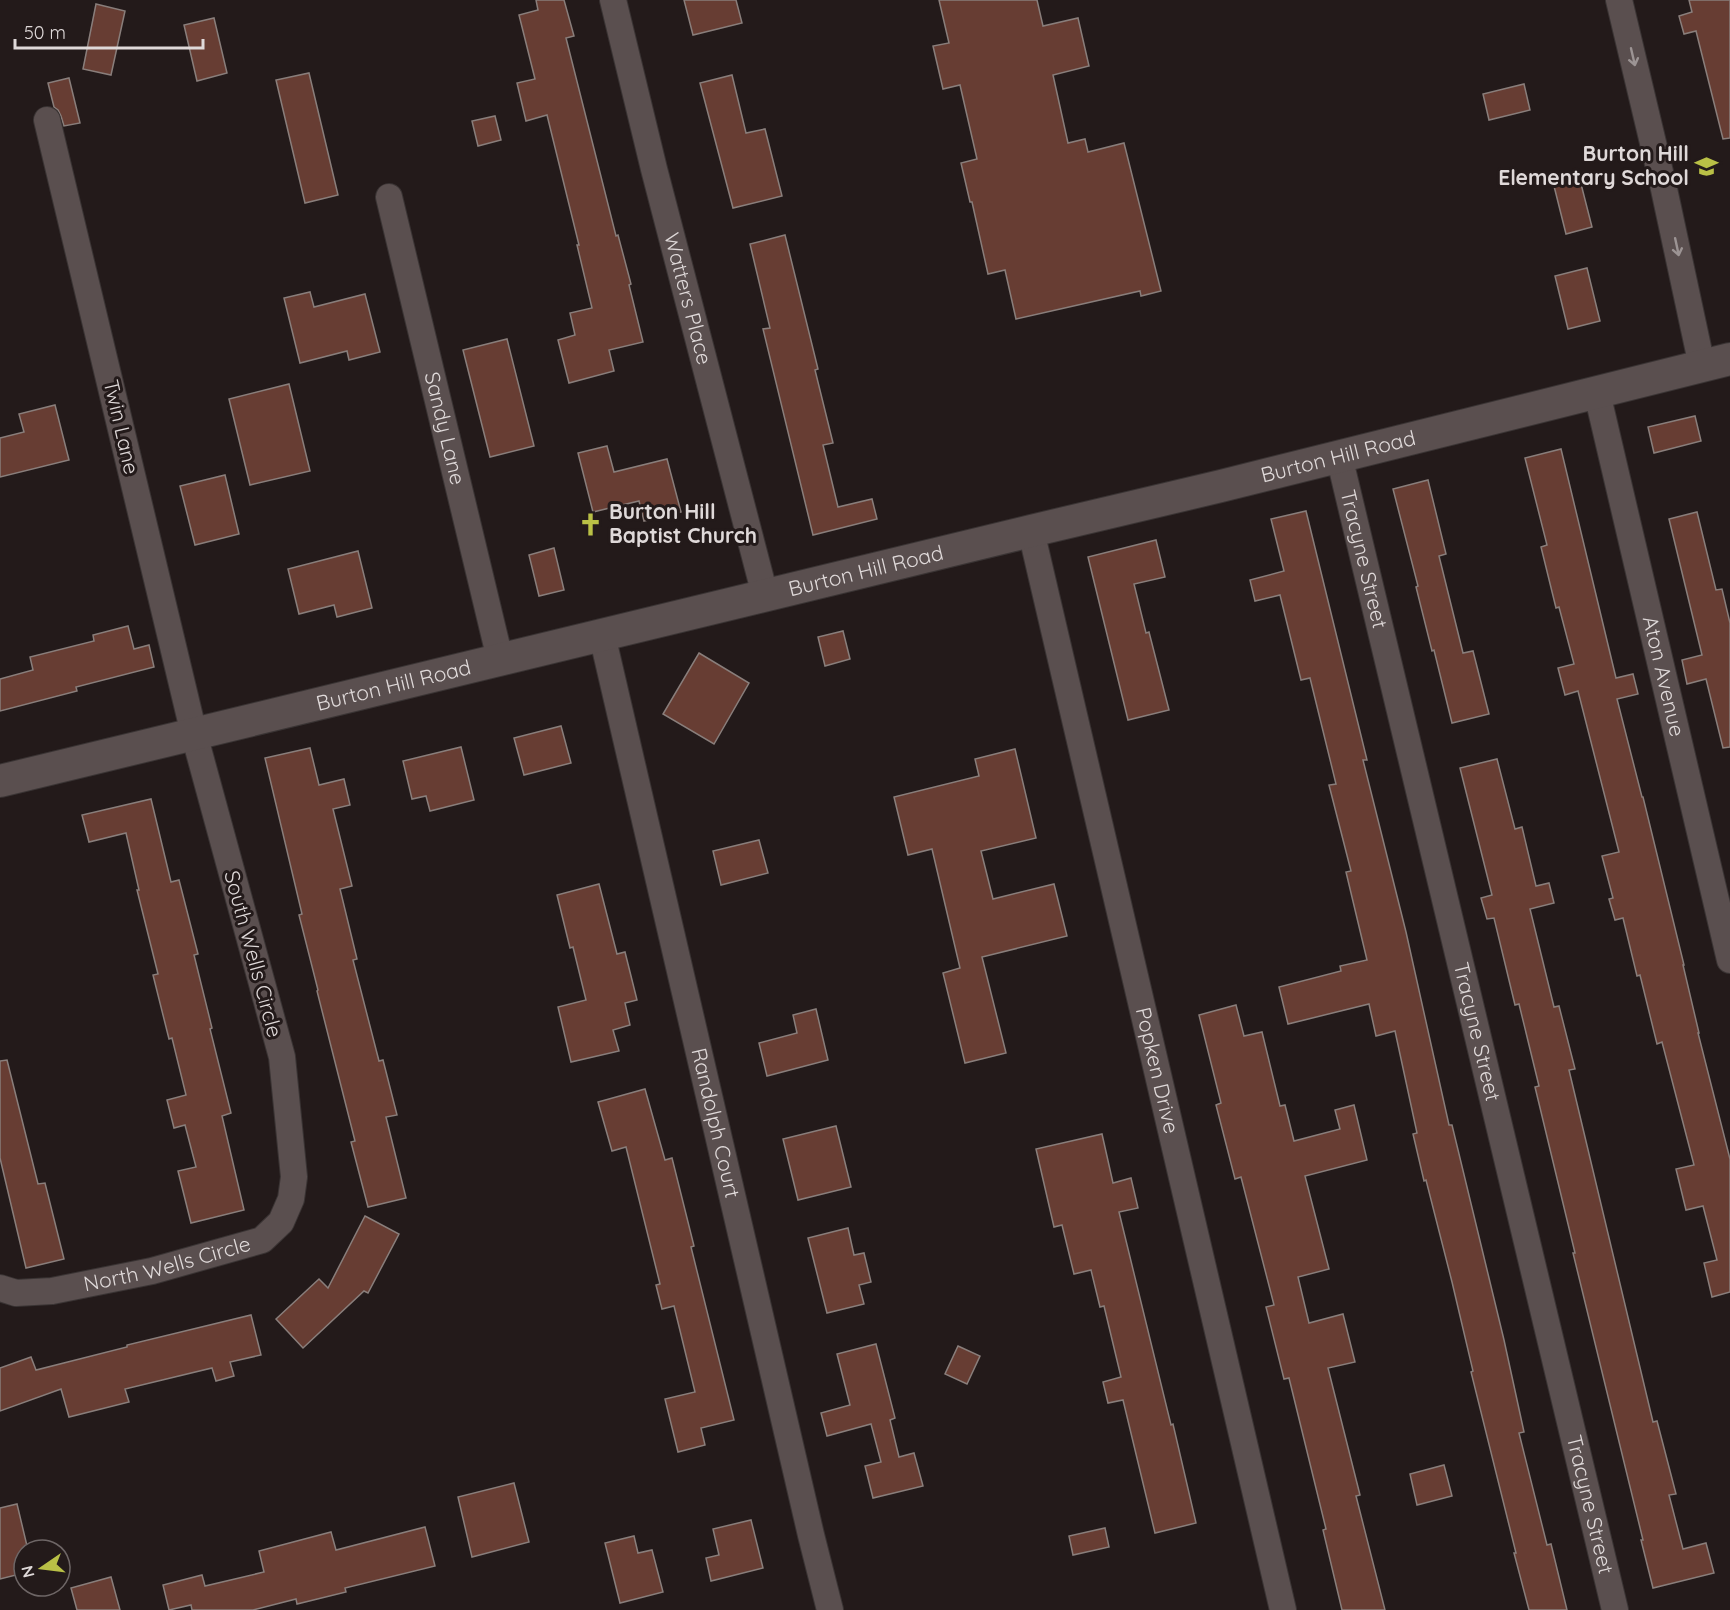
<svg xmlns="http://www.w3.org/2000/svg" width="1730" height="1610" font-family="Quicksand,sans-serif">
	<style>
		.building { fill: #673d33; stroke: #897e7b; stroke-width: 1.5 }
		.lines { fill: none; stroke-linecap: round; stroke-linejoin: round }
		.minor-casing { stroke: #3a3434; stroke-width: 28 }
		.tertiary-casing { stroke: #3a3434; stroke-width: 34 }
		.minor { stroke: #5a4f4f; stroke-width: 26 }
		.tertiary { stroke: #5a4f4f; stroke-width: 32 }
		.oneway { stroke: #9c9494 }
		.labels { text-anchor: middle; stroke-width: 6; stroke-linejoin: round; paint-order: stroke }
		.poi-label { font-size: 21px; font-weight: bold; fill: #dfd9d9; stroke: #231a1a; text-anchor: end }
		.street-label { font-size: 21px; fill: #dfd9d9; stroke: #231a1a }
	</style>
	<rect width="100%" height="100%" fill="#231a1a"/>
	<g class="building">
		<path d="M 536,0 L 564,0 L 574,36 L 566,38 L 616,236 L 618,235 L 631,284 L 629,285 L 643,342 L 609,350 L 614,371 L 569,383 L 558,340 L 575,335 L 570,313 L 592,308 L 577,245 L 579,245 L 547,115 L 526,121 L 517,83 L 535,79 L 519,15 L 538,10 Z"/>
		<path d="M 684,0 L 736,0 L 742,23 L 693,35 Z"/>
		<path d="M 939,0 L 1037,0 L 1043,26 L 1078,18 L 1089,66 L 1053,75 L 1068,143 L 1085,139 L 1088,152 L 1124,143 L 1161,291 L 1141,296 L 1140,291 L 1016,319 L 1005,270 L 988,274 L 972,202 L 970,202 L 961,163 L 977,159 L 960,85 L 943,89 L 933,46 L 949,43 Z"/>
		<path d="M 1689,0 L 1730,0 L 1730,138 L 1723,139 L 1696,31 L 1684,34 L 1679,16 L 1692,12 Z"/>
		<path d="M 96,4 L 125,11 L 111,75 L 83,69 Z"/>
		<path d="M 214,18 L 227,73 L 197,81 L 184,25 Z"/>
		<path d="M 309,73 L 338,195 L 305,203 L 276,80 Z"/>
		<path d="M 732,75 L 746,133 L 765,129 L 782,196 L 733,208 L 700,83 Z"/>
		<path d="M 69,78 L 80,123 L 64,126 L 61,116 L 58,110 L 54,107 L 48,83 Z"/>
		<path d="M 1524,84 L 1530,110 L 1489,120 L 1483,94 Z"/>
		<path d="M 495,116 L 501,140 L 478,146 L 472,121 Z"/>
		<path d="M 1580,180 L 1592,227 L 1566,234 L 1554,186 Z"/>
		<path d="M 785,235 L 818,369 L 815,370 L 833,443 L 823,445 L 838,507 L 872,499 L 877,519 L 813,535 L 763,329 L 770,328 L 750,244 Z"/>
		<path d="M 1587,268 L 1600,321 L 1568,329 L 1555,276 Z"/>
		<path d="M 310,292 L 314,307 L 365,294 L 380,352 L 349,360 L 347,351 L 300,363 L 284,298 Z"/>
		<path d="M 507,339 L 534,446 L 490,457 L 463,350 Z"/>
		<path d="M 289,384 L 310,471 L 250,485 L 229,399 Z"/>
		<path d="M 55,405 L 69,460 L 0,477 L 0,438 L 24,432 L 19,414 Z"/>
		<path d="M 1695,416 L 1701,441 L 1654,453 L 1648,427 Z"/>
		<path d="M 607,446 L 614,472 L 667,459 L 681,512 L 644,521 L 639,501 L 593,512 L 578,453 Z"/>
		<path d="M 1561,449 L 1616,678 L 1633,674 L 1638,694 L 1617,699 L 1642,797 L 1643,797 L 1684,965 L 1683,965 L 1699,1033 L 1698,1033 L 1730,1159 L 1730,1292 L 1712,1297 L 1704,1263 L 1717,1260 L 1703,1206 L 1686,1210 L 1676,1169 L 1694,1165 L 1681,1115 L 1662,1042 L 1657,1044 L 1640,975 L 1637,976 L 1623,918 L 1615,920 L 1609,899 L 1613,898 L 1602,856 L 1619,852 L 1578,691 L 1565,695 L 1558,668 L 1574,664 L 1559,607 L 1556,608 L 1541,547 L 1547,545 L 1525,458 Z"/>
		<path d="M 225,475 L 239,534 L 195,545 L 180,486 Z"/>
		<path d="M 1428,480 L 1446,554 L 1439,556 L 1463,653 L 1473,651 L 1489,714 L 1452,723 L 1434,650 L 1432,651 L 1416,587 L 1418,586 L 1393,489 Z"/>
		<path d="M 1306,511 L 1367,760 L 1363,760 L 1406,932 L 1449,1125 L 1452,1125 L 1504,1340 L 1524,1432 L 1519,1433 L 1547,1545 L 1551,1544 L 1567,1610 L 1529,1610 L 1514,1553 L 1516,1553 L 1471,1372 L 1473,1371 L 1452,1282 L 1426,1180 L 1424,1181 L 1413,1134 L 1417,1133 L 1395,1031 L 1376,1036 L 1369,1004 L 1288,1024 L 1279,987 L 1341,971 L 1340,966 L 1367,960 L 1346,872 L 1351,871 L 1329,785 L 1336,784 L 1310,678 L 1301,680 L 1280,595 L 1255,601 L 1250,580 L 1284,571 L 1271,519 Z"/>
		<path d="M 1697,512 L 1716,590 L 1722,589 L 1730,623 L 1730,747 L 1723,748 L 1706,679 L 1687,684 L 1682,660 L 1702,655 L 1669,519 Z"/>
		<path d="M 1156,540 L 1165,577 L 1134,584 L 1146,633 L 1149,632 L 1169,710 L 1128,720 L 1088,557 Z"/>
		<path d="M 554,548 L 564,590 L 539,596 L 529,555 Z"/>
		<path d="M 358,551 L 372,608 L 337,617 L 334,605 L 299,614 L 288,569 Z"/>
		<path d="M 128,626 L 134,649 L 149,645 L 154,667 L 76,687 L 77,691 L 0,711 L 0,679 L 33,670 L 30,657 L 94,641 L 93,635 Z"/>
		<path d="M 843,631 L 850,659 L 825,666 L 818,637 Z"/>
		<path d="M 699,653 L 749,683 L 714,744 L 663,714 Z"/>
		<path d="M 561,726 L 571,763 L 524,775 L 514,738 Z"/>
		<path d="M 461,747 L 474,800 L 430,811 L 426,796 L 412,799 L 403,761 Z"/>
		<path d="M 310,748 L 319,785 L 344,779 L 350,805 L 333,809 L 352,886 L 340,889 L 357,959 L 353,960 L 379,1061 L 383,1060 L 397,1115 L 386,1117 L 406,1198 L 368,1207 L 351,1142 L 355,1141 L 317,991 L 318,990 L 299,915 L 302,914 L 265,758 Z"/>
		<path d="M 1015,749 L 1036,838 L 981,851 L 993,899 L 1054,884 L 1067,936 L 982,957 L 1006,1053 L 965,1063 L 943,973 L 960,968 L 932,849 L 908,855 L 894,797 L 979,776 L 975,759 Z"/>
		<path d="M 1497,759 L 1515,829 L 1522,827 L 1536,886 L 1549,883 L 1554,903 L 1530,909 L 1554,1007 L 1559,1006 L 1575,1069 L 1569,1070 L 1653,1422 L 1657,1421 L 1676,1494 L 1669,1495 L 1683,1549 L 1706,1543 L 1714,1573 L 1653,1588 L 1641,1540 L 1643,1540 L 1573,1253 L 1575,1253 L 1535,1087 L 1539,1086 L 1519,1004 L 1515,1005 L 1494,918 L 1487,919 L 1481,898 L 1492,895 L 1460,768 Z"/>
		<path d="M 151,799 L 171,882 L 179,880 L 198,954 L 194,955 L 212,1028 L 210,1029 L 231,1113 L 222,1116 L 244,1210 L 191,1223 L 178,1171 L 196,1167 L 185,1125 L 174,1128 L 167,1100 L 186,1095 L 172,1038 L 169,1039 L 153,975 L 158,974 L 137,890 L 139,890 L 126,833 L 89,842 L 82,815 Z"/>
		<path d="M 759,840 L 768,873 L 721,885 L 713,851 Z"/>
		<path d="M 599,884 L 617,954 L 625,952 L 637,1000 L 625,1003 L 630,1025 L 613,1030 L 619,1051 L 571,1062 L 558,1007 L 586,1000 L 573,947 L 570,948 L 557,895 Z"/>
		<path d="M 1236,1005 L 1244,1036 L 1262,1032 L 1280,1106 L 1285,1105 L 1294,1141 L 1340,1129 L 1335,1110 L 1354,1105 L 1367,1160 L 1305,1176 L 1329,1269 L 1298,1277 L 1309,1323 L 1343,1314 L 1355,1362 L 1328,1368 L 1360,1495 L 1356,1496 L 1385,1610 L 1342,1610 L 1323,1530 L 1326,1529 L 1289,1378 L 1284,1379 L 1266,1307 L 1274,1305 L 1241,1177 L 1235,1179 L 1216,1105 L 1221,1103 L 1199,1015 Z"/>
		<path d="M 816,1009 L 828,1060 L 767,1076 L 759,1043 L 797,1033 L 793,1015 Z"/>
		<path d="M 7,1060 L 38,1184 L 45,1183 L 64,1259 L 26,1268 L 0,1158 L 0,1061 Z"/>
		<path d="M 645,1089 L 665,1160 L 672,1158 L 694,1246 L 691,1247 L 734,1420 L 701,1428 L 705,1445 L 678,1452 L 665,1399 L 695,1392 L 674,1306 L 662,1309 L 656,1285 L 660,1284 L 626,1147 L 612,1151 L 598,1102 Z"/>
		<path d="M 836,1126 L 851,1187 L 798,1200 L 783,1139 Z"/>
		<path d="M 1102,1134 L 1113,1183 L 1131,1178 L 1138,1208 L 1119,1212 L 1171,1425 L 1173,1424 L 1196,1523 L 1155,1533 L 1123,1400 L 1108,1403 L 1103,1382 L 1121,1377 L 1104,1306 L 1100,1307 L 1091,1270 L 1074,1274 L 1062,1225 L 1054,1227 L 1036,1149 Z"/>
		<path d="M 365,1216 L 399,1234 L 368,1293 L 364,1291 L 303,1348 L 276,1319 L 319,1279 L 328,1288 Z"/>
		<path d="M 848,1228 L 854,1255 L 864,1253 L 871,1282 L 859,1285 L 864,1304 L 827,1313 L 808,1238 Z"/>
		<path d="M 251,1315 L 261,1355 L 230,1362 L 234,1376 L 216,1381 L 212,1368 L 125,1389 L 129,1402 L 69,1417 L 61,1389 L 0,1411 L 0,1368 L 31,1357 L 36,1370 L 127,1347 L 127,1345 Z"/>
		<path d="M 876,1344 L 895,1418 L 890,1420 L 899,1457 L 914,1453 L 923,1486 L 873,1498 L 865,1466 L 881,1462 L 871,1424 L 827,1436 L 821,1413 L 850,1405 L 837,1354 Z"/>
		<path d="M 958,1346 L 980,1356 L 967,1384 L 945,1374 Z"/>
		<path d="M 1444,1465 L 1452,1496 L 1417,1505 L 1410,1474 Z"/>
		<path d="M 514,1483 L 529,1542 L 472,1557 L 458,1497 Z"/>
		<path d="M 17,1504 L 28,1550 L 24,1550 L 24,1573 L 0,1579 L 0,1508 Z"/>
		<path d="M 751,1520 L 763,1568 L 711,1581 L 706,1558 L 719,1555 L 713,1529 Z"/>
		<path d="M 425,1527 L 435,1566 L 345,1588 L 346,1592 L 297,1604 L 296,1599 L 253,1610 L 192,1610 L 191,1605 L 169,1610 L 163,1585 L 202,1575 L 205,1586 L 264,1572 L 259,1551 L 331,1532 L 336,1550 Z"/>
		<path d="M 1105,1528 L 1109,1547 L 1073,1555 L 1069,1536 Z"/>
		<path d="M 634,1536 L 638,1553 L 652,1550 L 663,1592 L 620,1603 L 605,1543 Z"/>
		<path d="M 111,1577 L 120,1610 L 77,1610 L 71,1588 Z"/>
	</g>
	<g class="lines">
		<defs>
			<g id="minor">
				<path id="s1" d="M 613,0 L 654,169 L 765,595"/>
				<path d="M 1619,0 L 1664,189 L 1702,366"/>
				<path id="s2" d="M 389,197 L 500,659"/>
				<path id="s3" d="M 1597,393 L 1730,960"/>
				<path id="s4" d="M 1339,456 L 1615,1610"/>
				<path id="s5" d="M 1031,531 L 1283,1610"/>
				<path id="s6" d="M 602,635 L 811,1535 L 830,1610"/>
				<path id="s7" d="M 0,1288 L 16,1293 L 52,1291 L 152,1271 L 262,1240 L 281,1222 L 291,1199 L 294,1177 L 282,1057 L 194,734 L 47,120"/>
			</g>
			<g id="tertiary">
				<path id="s8" d="M 0,781 L 1031,531 L 1221,486 L 1730,359"/>
			</g>
		</defs>
		<use href="#minor" class="minor-casing"/>
		<use href="#tertiary" class="tertiary-casing"/>
		<use href="#minor" class="minor"/>
		<use href="#tertiary" class="tertiary"/>
	</g>
	<defs><path id="oneway-shaft" d="M-6 0H5M1.5-3L5.5 0L1.5 3" fill="none" stroke-width="1.6" stroke-linecap="round" stroke-linejoin="round" transform="scale(1.5)"/></defs>
	<g class="oneway">
		<use href="#oneway-shaft" transform="translate(1633 57) rotate(77)"/>
		<use href="#oneway-shaft" transform="translate(1677 247) rotate(78)"/>
	</g>
	<defs>
		<symbol id="school-bare" viewBox="-9 -9 18 18"><path d="M0-5L7-2L0 1L-7-2ZM-4 1L0 2.5L4 1V4Q0 6-4 4Z" fill="#b9c046" stroke="#231a1a" stroke-width="2.5" paint-order="stroke"/></symbol>
		<symbol id="church-bare" viewBox="-9 -9 18 18"><path d="M-1.2-6h2.4v3.5h3.3v2.4h-3.3V6h-2.4V-.1h-3.3v-2.4h3.3Z" fill="#b9c046" stroke="#231a1a" stroke-width="2.5" paint-order="stroke"/></symbol>
	</defs>
	<g fill-rule="evenodd">
		<use href="#school-bare" x="1690" y="150" width="33" height="33"/>
		<use href="#church-bare" x="574" y="508" width="33" height="33"/>
	</g>
	<g class="labels">
		<g class="poi-label">
			<text x="1689" y="161">Burton Hill<tspan x="1689" dy="24">Elementary School</tspan></text>
			<text x="609" y="519" text-anchor="start">Burton Hill<tspan x="609" dy="24">Baptist Church</tspan></text>
		</g>
		<g class="street-label">
			<text dy="7" stroke="none"><textPath href="#s1" startOffset="308">Watters Place</textPath></text>
			<text transform="translate(121 427) rotate(77)" y="7">Twin Lane</text>
			<text dy="7" stroke="none"><textPath href="#s2" startOffset="238">Sandy Lane</textPath></text>
			<text dy="7" stroke="none"><textPath href="#s8" startOffset="1377">Burton Hill Road</textPath></text>
			<text dy="7" stroke="none"><textPath href="#s4" startOffset="106">Tracyne Street</textPath></text>
			<text dy="7" stroke="none"><textPath href="#s8" startOffset="891">Burton Hill Road</textPath></text>
			<text dy="7" stroke="none"><textPath href="#s3" startOffset="291">Aton Avenue</textPath></text>
			<text dy="7" stroke="none"><textPath href="#s8" startOffset="405">Burton Hill Road</textPath></text>
			<text transform="translate(253 954) rotate(75)" y="7">South Wells Circle</text>
			<text dy="7" stroke="none"><textPath href="#s4" startOffset="592">Tracyne Street</textPath></text>
			<text dy="7" stroke="none"><textPath href="#s5" startOffset="554">Popken Drive</textPath></text>
			<text dy="7" stroke="none"><textPath href="#s6" startOffset="501">Randolph Court</textPath></text>
			<text dy="7" stroke="none"><textPath href="#s7" startOffset="171">North Wells Circle</textPath></text>
			<text dy="7" stroke="none"><textPath href="#s4" startOffset="1078">Tracyne Street</textPath></text>
		</g>
	</g>
	<g transform="translate(42 1568) rotate(256)"><circle r="28" fill="#231a1a" stroke="#6e6666" stroke-width="1.5"/>
	<path d="M0-4.5L10 22L0 15L-10 22Z" fill="#b9c046"/>
	<text y="-9" font-size="16" font-weight="bold" text-anchor="middle" fill="#dfd9d9">N</text>
	</g>
	<path d="M15 39v9h188v-9" fill="none" stroke="#dfd9d9" stroke-width="3"/>
	<text x="24" y="39" font-size="18" fill="#dfd9d9" stroke="#231a1a" stroke-width="4.5" paint-order="stroke">50 m</text>
</svg>
